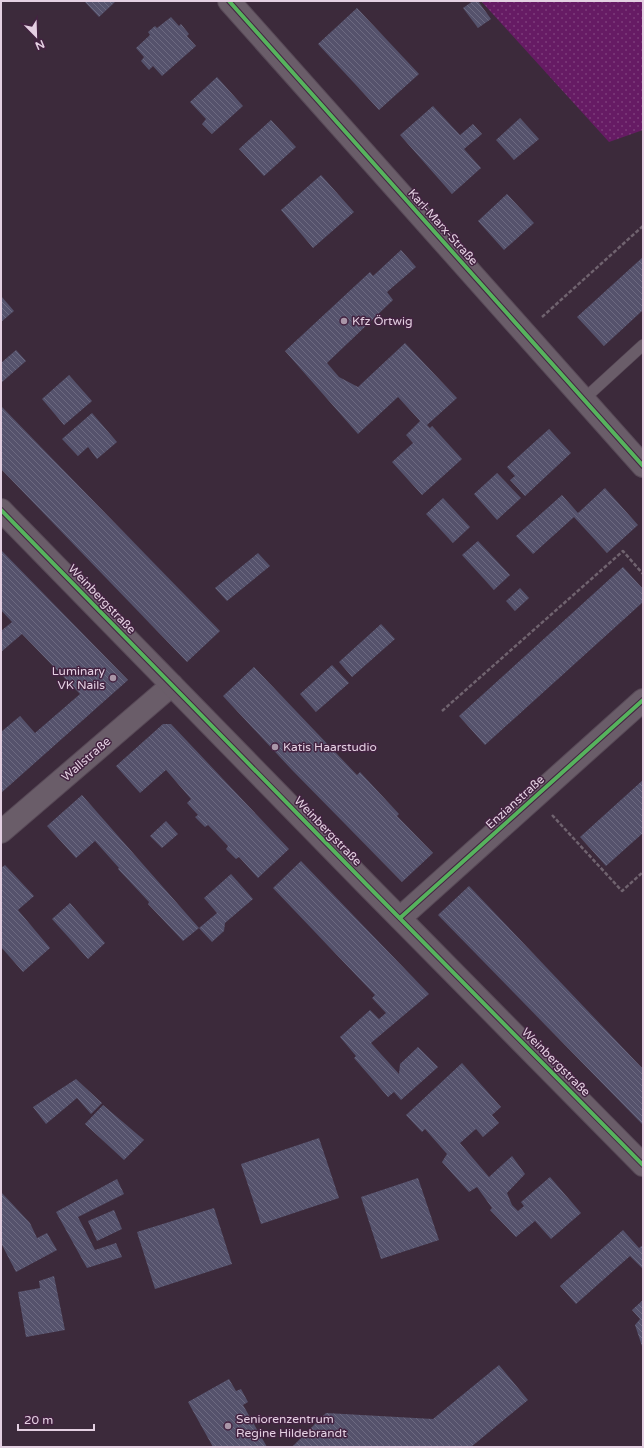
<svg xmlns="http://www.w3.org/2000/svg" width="644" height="1448" font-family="'Varela Round',sans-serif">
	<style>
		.grass { fill: url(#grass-dots) }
		.building { fill: url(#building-back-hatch) }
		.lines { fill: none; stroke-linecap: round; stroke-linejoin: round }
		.lane-casing { stroke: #584957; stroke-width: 12 }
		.street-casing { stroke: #584957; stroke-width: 24 }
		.secondary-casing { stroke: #584957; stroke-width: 24 }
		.path { stroke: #70636f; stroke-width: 2.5; stroke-dasharray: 4 2; stroke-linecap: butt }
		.lane { stroke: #6a5d69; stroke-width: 11 }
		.street { stroke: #6a5d69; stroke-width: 22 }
		.secondary { stroke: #6a5d69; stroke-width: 22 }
		.cycleway-casing { stroke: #432341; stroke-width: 6 }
		.cycleway { stroke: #56b35d; stroke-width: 4 }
		.poi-dot { fill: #a996a8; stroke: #432341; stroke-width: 1.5 }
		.labels { text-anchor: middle; stroke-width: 3; stroke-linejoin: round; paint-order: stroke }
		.street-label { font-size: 12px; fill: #e4d0e2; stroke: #432341 }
		.poi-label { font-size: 12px; fill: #e4d0e2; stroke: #432341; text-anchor: start }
	</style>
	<defs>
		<pattern id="grass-dots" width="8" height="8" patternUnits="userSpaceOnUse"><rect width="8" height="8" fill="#661b64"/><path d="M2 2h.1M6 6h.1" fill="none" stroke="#7c3b7a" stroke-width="1.8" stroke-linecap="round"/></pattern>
		<pattern id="building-back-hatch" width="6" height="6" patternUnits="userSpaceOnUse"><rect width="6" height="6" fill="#55526c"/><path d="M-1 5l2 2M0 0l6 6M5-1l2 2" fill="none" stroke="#6d6a81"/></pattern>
	</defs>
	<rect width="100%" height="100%" fill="#3c2a3b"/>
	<path class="grass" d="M 481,1 L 643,1 L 643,130 L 609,142 Z"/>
	<g class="building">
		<path d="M 84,1 L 116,1 L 99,17 Z"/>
		<path d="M 473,1 L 478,1 L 491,19 L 478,28 L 463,8 Z"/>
		<path d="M 357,8 L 419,74 L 379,110 L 318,44 Z"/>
		<path d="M 171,17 L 179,26 L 181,24 L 189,34 L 187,36 L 196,46 L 162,76 L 153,66 L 149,70 L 141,61 L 144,57 L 136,48 L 150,35 L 148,32 L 155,26 L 157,28 Z"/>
		<path d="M 217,77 L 243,106 L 212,134 L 202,124 L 206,119 L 190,102 Z"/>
		<path d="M 433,106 L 460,135 L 473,124 L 482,134 L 464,149 L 481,168 L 452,194 L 400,135 Z"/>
		<path d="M 520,118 L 539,139 L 514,160 L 496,140 Z"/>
		<path d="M 271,120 L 296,147 L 264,176 L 239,149 Z"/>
		<path d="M 321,175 L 354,212 L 313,248 L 281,210 Z"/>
		<path d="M 507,194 L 534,223 L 504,250 L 478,221 Z"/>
		<path d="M 401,250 L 416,267 L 387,292 L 393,300 L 327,363 L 339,377 L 358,387 L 405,343 L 457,398 L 427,425 L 430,428 L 432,426 L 462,459 L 422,495 L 392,462 L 413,443 L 406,435 L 420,421 L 398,397 L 358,434 L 285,351 L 370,272 L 373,276 Z"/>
		<path d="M 643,257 L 643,310 L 604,346 L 577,317 Z"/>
		<path d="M 1,296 L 14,311 L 1,322 Z"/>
		<path d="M 16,350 L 26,361 L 1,383 L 1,363 Z"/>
		<path d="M 69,375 L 92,401 L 64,425 L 42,399 Z"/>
		<path d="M 1,406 L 220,631 L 187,662 L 1,469 Z"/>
		<path d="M 92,413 L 117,442 L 97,459 L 88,447 L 78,456 L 62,439 Z"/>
		<path d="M 549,429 L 571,453 L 525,496 L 510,480 L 515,476 L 507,467 Z"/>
		<path d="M 497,473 L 521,498 L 497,520 L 474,494 Z"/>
		<path d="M 605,488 L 638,525 L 607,553 L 574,517 L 533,554 L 516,536 L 562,495 L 578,513 Z"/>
		<path d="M 443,498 L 470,527 L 453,543 L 426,514 Z"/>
		<path d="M 478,541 L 510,575 L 494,590 L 462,555 Z"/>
		<path d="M 1,550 L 128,680 L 1,793 L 1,732 L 20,716 L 35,733 L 80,694 L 22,634 L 1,652 L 1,631 L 12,622 L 1,610 Z"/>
		<path d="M 258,553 L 270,566 L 227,601 L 215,588 Z"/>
		<path d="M 623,567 L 643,589 L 643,602 L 485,745 L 459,716 Z"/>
		<path d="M 520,588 L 529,598 L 515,611 L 506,601 Z"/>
		<path d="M 381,624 L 395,639 L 352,677 L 339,662 Z"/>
		<path d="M 332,665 L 349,683 L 316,712 L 300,694 Z"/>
		<path d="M 254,667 L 357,775 L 360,772 L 399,814 L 397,816 L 433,853 L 402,882 L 292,770 L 223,696 Z"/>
		<path d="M 163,724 L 171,724 L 289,849 L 258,878 L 239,857 L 236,859 L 226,849 L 228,846 L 208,825 L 205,827 L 195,817 L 198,815 L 187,803 L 191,799 L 166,770 L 140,793 L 116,766 Z"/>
		<path d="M 643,780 L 643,833 L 606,866 L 580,837 Z"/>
		<path d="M 82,795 L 199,928 L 183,941 L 148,904 L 149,902 L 118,869 L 119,868 L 95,841 L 76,858 L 47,826 Z"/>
		<path d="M 166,821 L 178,834 L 162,848 L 150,836 Z"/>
		<path d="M 301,861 L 429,994 L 371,1043 L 399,1074 L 400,1064 L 418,1047 L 438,1067 L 401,1100 L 394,1092 L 388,1097 L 354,1058 L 356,1056 L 340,1037 L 370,1010 L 379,1019 L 386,1013 L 372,998 L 375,995 L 273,888 Z"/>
		<path d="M 5,865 L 34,896 L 18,910 L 50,948 L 23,972 L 1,947 L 1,868 Z"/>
		<path d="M 231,874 L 253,899 L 225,923 L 224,931 L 212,942 L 199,928 L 217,913 L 204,898 Z"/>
		<path d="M 469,886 L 643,1069 L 643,1125 L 438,915 Z"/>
		<path d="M 70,903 L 105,943 L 88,959 L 52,919 Z"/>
		<path d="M 462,1063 L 501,1107 L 492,1115 L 499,1123 L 483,1137 L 476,1129 L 460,1143 L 489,1177 L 512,1156 L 525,1174 L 507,1193 L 512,1205 L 518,1211 L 524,1206 L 521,1202 L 550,1177 L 581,1213 L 551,1239 L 535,1221 L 516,1237 L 490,1210 L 492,1208 L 477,1187 L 469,1192 L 442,1162 L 447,1154 L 425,1129 L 422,1132 L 406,1115 Z"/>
		<path d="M 76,1079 L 102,1103 L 91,1114 L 77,1098 L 46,1124 L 33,1107 Z"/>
		<path d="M 103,1105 L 144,1140 L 124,1160 L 85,1124 Z"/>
		<path d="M 319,1138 L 339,1198 L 261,1224 L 241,1164 Z"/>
		<path d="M 418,1178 L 439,1240 L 381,1259 L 361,1197 Z"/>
		<path d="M 117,1179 L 124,1194 L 78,1217 L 95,1250 L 116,1243 L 122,1257 L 87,1268 L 56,1212 Z"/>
		<path d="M 1,1192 L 30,1223 L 37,1238 L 47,1233 L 57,1250 L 16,1272 L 1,1243 Z"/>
		<path d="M 214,1208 L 232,1264 L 155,1289 L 137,1232 Z"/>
		<path d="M 114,1210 L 122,1229 L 97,1241 L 88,1221 Z"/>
		<path d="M 623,1230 L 639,1248 L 643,1245 L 643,1269 L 630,1256 L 576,1304 L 560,1286 Z"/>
		<path d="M 54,1276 L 65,1330 L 26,1337 L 18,1292 L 40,1288 L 39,1281 Z"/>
		<path d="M 643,1300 L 643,1349 L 635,1325 L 640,1319 L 632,1310 Z"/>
		<path d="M 499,1365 L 528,1400 L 471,1447 L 292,1447 L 326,1413 L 433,1419 Z"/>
		<path d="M 229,1379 L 236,1391 L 241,1389 L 248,1402 L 243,1405 L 267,1447 L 213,1447 L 188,1402 Z"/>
	</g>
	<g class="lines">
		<defs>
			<path id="lane" d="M 584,399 L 643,345"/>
			<g id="street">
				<path d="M 229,1 L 643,466"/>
				<path d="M 1,832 L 172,685"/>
				<path d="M 400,918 L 643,700"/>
			</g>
			<path id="secondary" d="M 1,510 L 367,885 L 643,1165"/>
		</defs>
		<use href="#lane" class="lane-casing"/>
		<use href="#street" class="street-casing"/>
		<use href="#secondary" class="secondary-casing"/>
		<g class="path">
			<path d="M 542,317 L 643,226"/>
			<path d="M 442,711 L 623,551 L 643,574"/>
			<path d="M 552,815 L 622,891 L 643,872"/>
		</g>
		<use href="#lane" class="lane"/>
		<use href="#street" class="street"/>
		<use href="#secondary" class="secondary"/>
		<defs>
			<g id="cycleway">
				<path d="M 229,1 L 643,466"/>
				<path d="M 1,510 L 367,885 L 643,1165"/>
				<path d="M 400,918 L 643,700"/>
			</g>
		</defs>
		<use href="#cycleway" class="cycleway-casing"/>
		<use href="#cycleway" class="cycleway"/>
	</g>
	<g class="poi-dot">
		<circle cx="344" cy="321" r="4"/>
		<circle cx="113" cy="678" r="4"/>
		<circle cx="275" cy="747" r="4"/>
		<circle cx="228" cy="1426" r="4"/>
	</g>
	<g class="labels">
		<g class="street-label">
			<text transform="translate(443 227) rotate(48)" y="4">Karl-Marx-Straße</text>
			<text transform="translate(102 599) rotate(46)" y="4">Weinbergstraße</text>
			<text transform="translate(86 759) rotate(-41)" y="4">Wallstraße</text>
			<text transform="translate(515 802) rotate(-42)" y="4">Enzianstraße</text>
			<text transform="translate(328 831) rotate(46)" y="4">Weinbergstraße</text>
			<text transform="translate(556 1062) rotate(45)" y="4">Weinbergstraße</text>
		</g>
		<g class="poi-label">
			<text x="352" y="325">Kfz Örtwig</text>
			<text x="105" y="675" text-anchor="end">Luminary<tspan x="105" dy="14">VK Nails</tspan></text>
			<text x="283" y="751">Katis Haarstudio</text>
			<text x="236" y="1423">Seniorenzentrum<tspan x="236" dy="14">Regine Hildebrandt</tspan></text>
		</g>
	</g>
	<rect width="644" height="1448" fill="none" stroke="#e4d0e2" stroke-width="4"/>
	<g transform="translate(36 36) rotate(157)" stroke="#432341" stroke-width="3" paint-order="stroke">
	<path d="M0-3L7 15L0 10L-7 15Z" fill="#e4d0e2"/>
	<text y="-6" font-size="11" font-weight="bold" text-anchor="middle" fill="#e4d0e2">N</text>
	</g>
	<path d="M18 1424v6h76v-6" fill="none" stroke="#e4d0e2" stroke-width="2"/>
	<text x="24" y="1424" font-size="12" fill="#e4d0e2" stroke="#432341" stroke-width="3" paint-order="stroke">20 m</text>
</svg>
